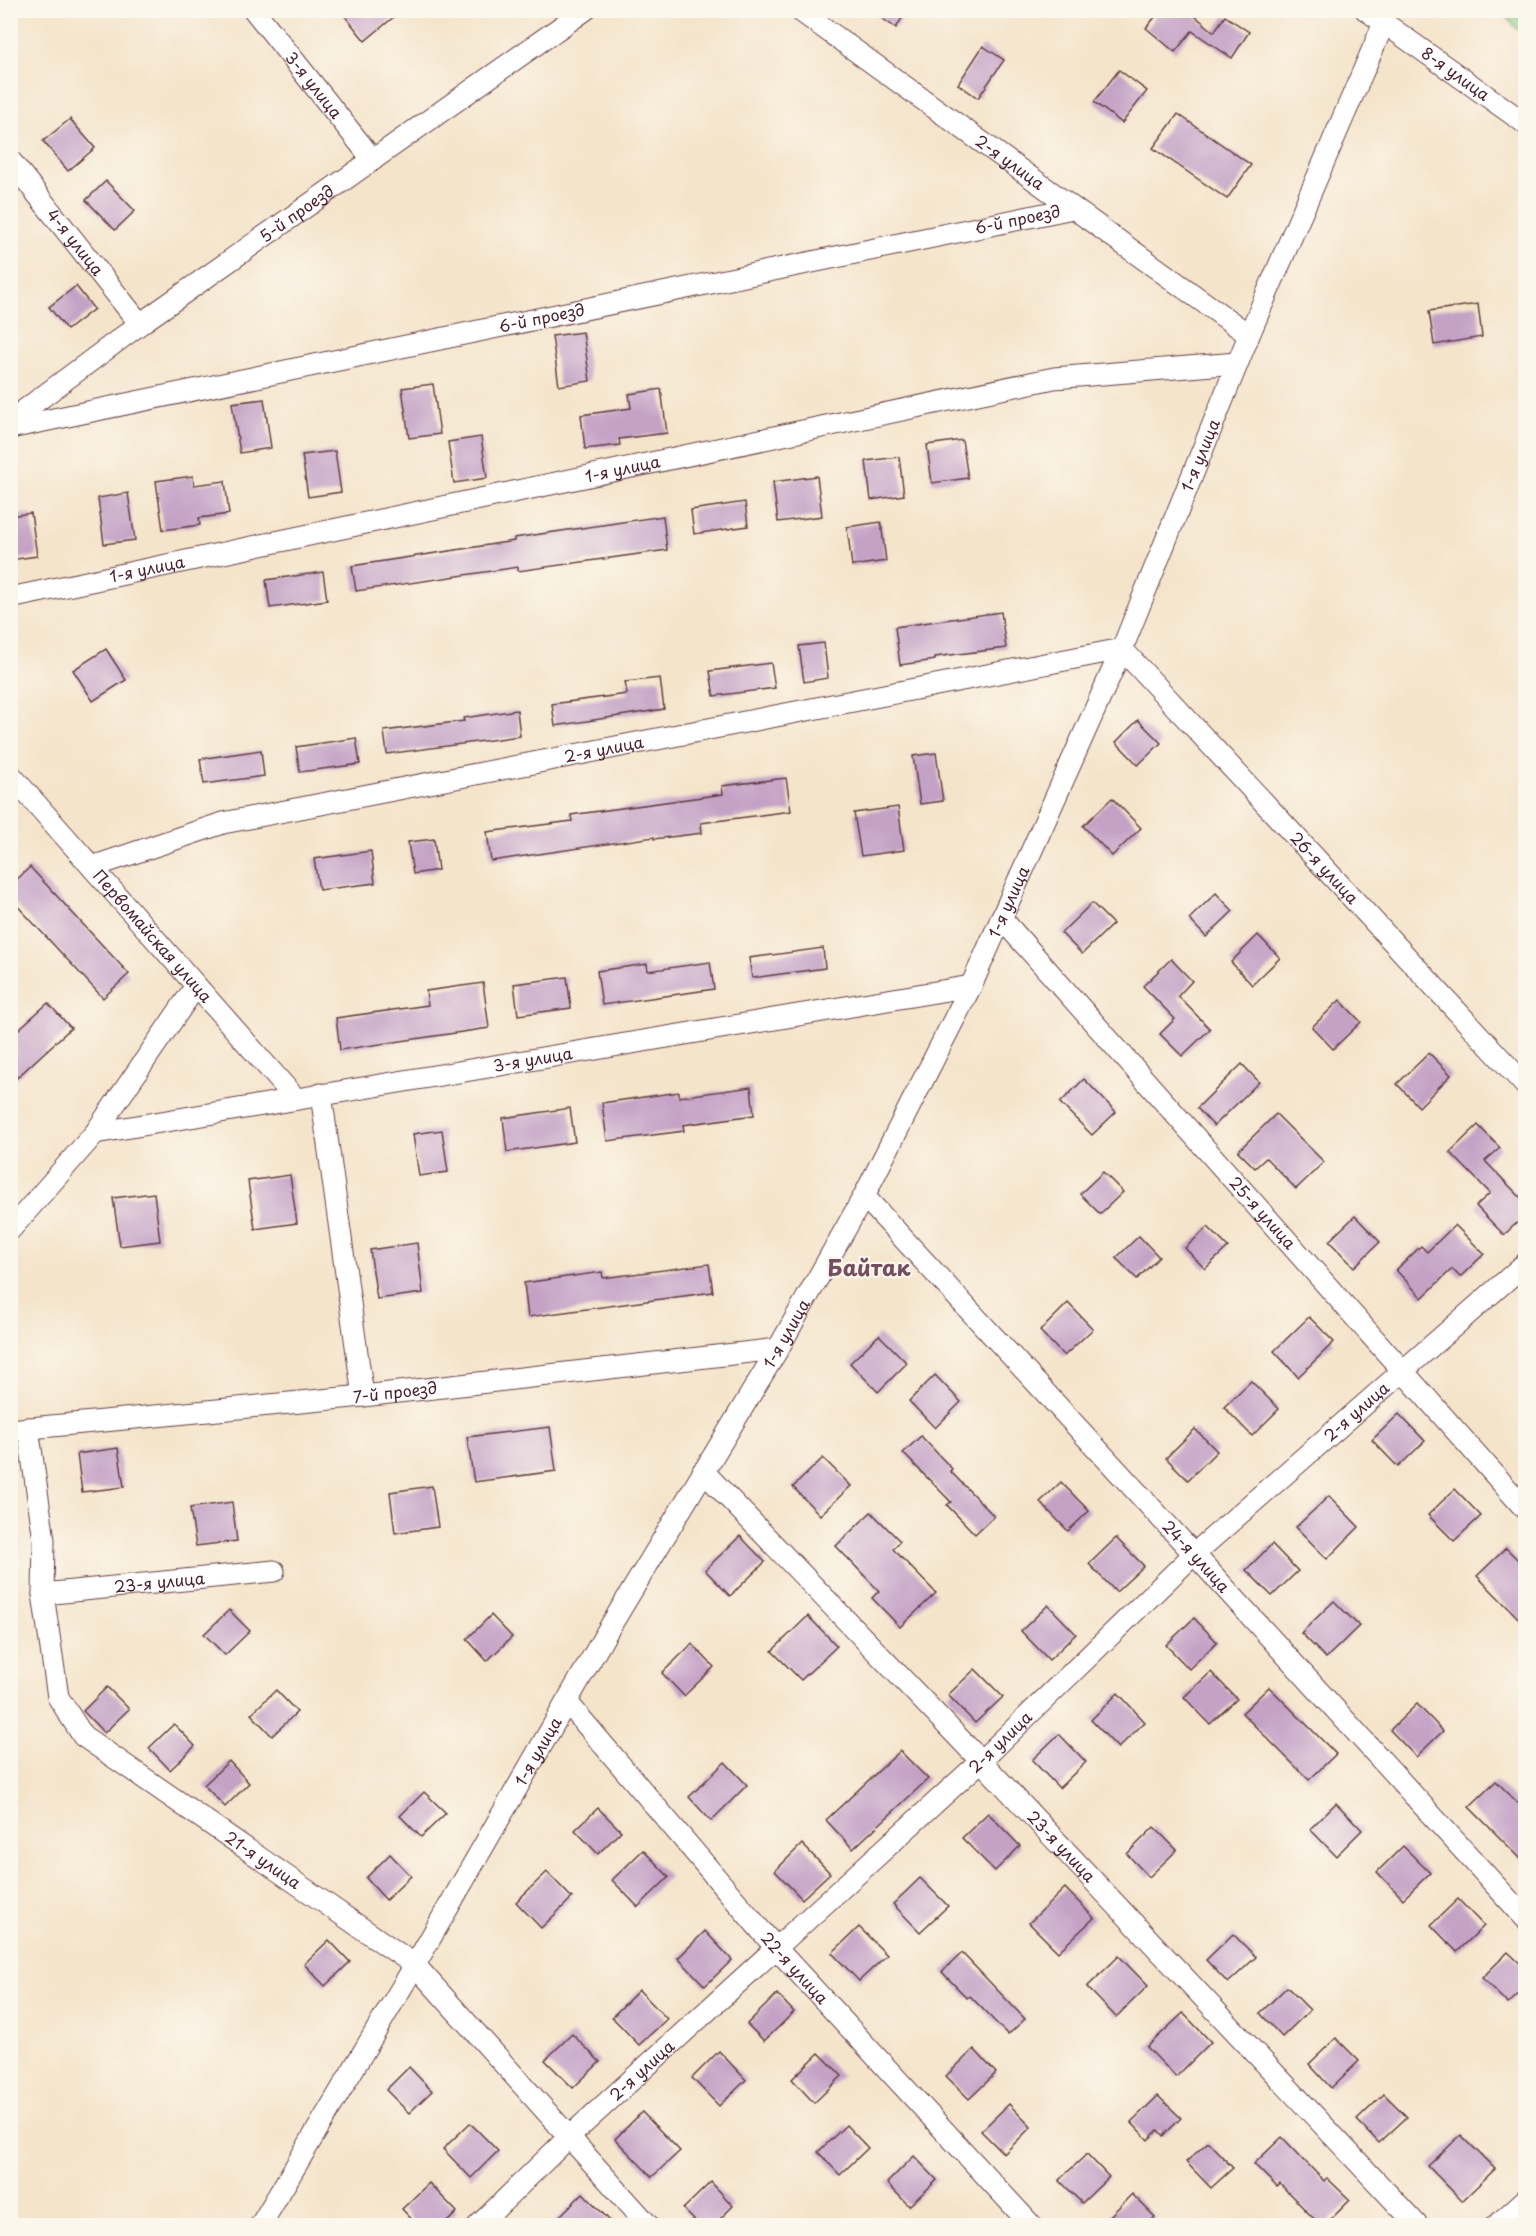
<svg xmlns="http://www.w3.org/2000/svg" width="1536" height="2236" font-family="'Playpen Sans',sans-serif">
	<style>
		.green { fill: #8fd38c; stroke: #6c795c; stroke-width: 1.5 }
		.building { fill: #c4a2c6 }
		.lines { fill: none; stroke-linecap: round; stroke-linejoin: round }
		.street-casing { stroke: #643d43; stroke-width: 23 }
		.street { stroke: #fff; stroke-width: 21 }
		.labels { text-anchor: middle; stroke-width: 4.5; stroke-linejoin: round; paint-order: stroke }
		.street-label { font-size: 16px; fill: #4a1f2b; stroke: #fbf7ec }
		.district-label { font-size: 22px; font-weight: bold; fill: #754d61; stroke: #fbf7ec }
	</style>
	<rect width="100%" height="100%" fill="#fbf7ec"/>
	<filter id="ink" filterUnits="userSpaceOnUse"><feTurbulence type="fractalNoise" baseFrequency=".0167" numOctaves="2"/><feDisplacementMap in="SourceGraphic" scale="12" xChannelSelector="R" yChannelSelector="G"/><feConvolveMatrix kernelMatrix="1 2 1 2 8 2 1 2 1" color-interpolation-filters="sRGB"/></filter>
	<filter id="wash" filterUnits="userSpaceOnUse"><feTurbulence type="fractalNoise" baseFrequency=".008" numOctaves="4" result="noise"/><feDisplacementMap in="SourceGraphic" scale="24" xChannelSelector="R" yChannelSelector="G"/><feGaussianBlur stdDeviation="1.35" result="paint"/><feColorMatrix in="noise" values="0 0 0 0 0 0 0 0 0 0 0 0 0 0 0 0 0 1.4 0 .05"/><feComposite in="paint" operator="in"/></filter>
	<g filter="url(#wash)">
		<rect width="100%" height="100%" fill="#f4e4ca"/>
		<path class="green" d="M 1500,11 L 1525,11 L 1525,37 Z"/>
		<g id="blocks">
			<g class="building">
				<path d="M 340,10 L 402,10 L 365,41 Z"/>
				<path d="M 870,10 L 907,10 L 896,28 Z"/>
				<path d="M 1161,10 L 1188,10 L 1214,32 L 1225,16 L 1249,32 L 1232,58 L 1192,31 L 1175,52 L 1146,28 Z"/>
				<path d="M 983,46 L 1004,60 L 978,98 L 958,84 Z"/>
				<path d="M 1119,70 L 1147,91 L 1122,123 L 1094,102 Z"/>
				<path d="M 1178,114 L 1251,165 L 1227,199 L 1153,148 Z"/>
				<path d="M 70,119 L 95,148 L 68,171 L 43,141 Z"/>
				<path d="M 106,181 L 135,211 L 115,230 L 86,200 Z"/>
				<path d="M 76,286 L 94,309 L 67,330 L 49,307 Z"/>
				<path d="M 1478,304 L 1482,337 L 1434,345 L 1429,311 Z"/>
				<path d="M 583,332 L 590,381 L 559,386 L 552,336 Z"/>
				<path d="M 433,384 L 440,434 L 409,438 L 402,388 Z"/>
				<path d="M 661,389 L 667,433 L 619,439 L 620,445 L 585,449 L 581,415 L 631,408 L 629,394 Z"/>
				<path d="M 264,399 L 271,448 L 240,453 L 232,403 Z"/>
				<path d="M 481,437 L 487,478 L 454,483 L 448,442 Z"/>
				<path d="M 962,440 L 968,478 L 932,483 L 927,445 Z"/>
				<path d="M 335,451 L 341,492 L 308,497 L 302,455 Z"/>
				<path d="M 899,457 L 904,495 L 871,500 L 866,461 Z"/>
				<path d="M 193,476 L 194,485 L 225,481 L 229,514 L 199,518 L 200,525 L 163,530 L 156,481 Z"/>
				<path d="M 817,476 L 822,516 L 778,522 L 773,482 Z"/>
				<path d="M 128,493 L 135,540 L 104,544 L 98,498 Z"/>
				<path d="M 745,502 L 748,526 L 694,534 L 691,510 Z"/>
				<path d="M 31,513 L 37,556 L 10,560 L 10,516 Z"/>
				<path d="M 663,516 L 667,550 L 518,571 L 518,567 L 356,591 L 352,566 L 514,541 L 514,538 Z"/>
				<path d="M 881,522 L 886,561 L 852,566 L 847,527 Z"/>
				<path d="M 323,572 L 327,600 L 270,608 L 266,580 Z"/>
				<path d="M 1001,612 L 1006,648 L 935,657 L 935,660 L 900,665 L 895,627 Z"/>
				<path d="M 824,643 L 828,678 L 804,682 L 799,646 Z"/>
				<path d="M 106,649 L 126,680 L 93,701 L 73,670 Z"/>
				<path d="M 771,663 L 775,688 L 714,696 L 710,671 Z"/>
				<path d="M 660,678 L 664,709 L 555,726 L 552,704 L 627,694 L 625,682 Z"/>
				<path d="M 517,710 L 520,736 L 387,754 L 384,731 L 464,721 L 463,718 Z"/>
				<path d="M 1138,720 L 1161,743 L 1138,765 L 1116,742 Z"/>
				<path d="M 356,738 L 360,764 L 300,772 L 296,747 Z"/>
				<path d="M 261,750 L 264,776 L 204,784 L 200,759 Z"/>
				<path d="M 936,753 L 943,801 L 920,804 L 913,756 Z"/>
				<path d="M 786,778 L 791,811 L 701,823 L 702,833 L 654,839 L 654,837 L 491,861 L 487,832 L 572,821 L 571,815 L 723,794 L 722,786 Z"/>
				<path d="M 1112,798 L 1141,828 L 1112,856 L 1083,826 Z"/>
				<path d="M 898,807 L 904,850 L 861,856 L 854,813 Z"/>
				<path d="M 434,839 L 438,870 L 413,874 L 408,842 Z"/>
				<path d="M 371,851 L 375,883 L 319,890 L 314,859 Z"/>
				<path d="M 30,867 L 129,974 L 103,998 L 10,898 L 10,886 Z"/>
				<path d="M 1216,893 L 1233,911 L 1206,937 L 1189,919 Z"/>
				<path d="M 1092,903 L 1113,924 L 1082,954 L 1061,933 Z"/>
				<path d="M 1258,935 L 1280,958 L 1252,985 L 1231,962 Z"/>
				<path d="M 823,948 L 825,968 L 752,978 L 749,958 Z"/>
				<path d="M 1171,959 L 1192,981 L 1178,996 L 1210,1029 L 1182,1056 L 1160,1034 L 1175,1019 L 1143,986 Z"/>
				<path d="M 710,962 L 714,989 L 602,1005 L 597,971 L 647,964 L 648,971 Z"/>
				<path d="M 567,977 L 571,1008 L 518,1015 L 514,984 Z"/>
				<path d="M 483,983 L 489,1028 L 340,1050 L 336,1018 L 428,1005 L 426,991 Z"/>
				<path d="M 1340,1000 L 1361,1022 L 1333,1049 L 1312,1027 Z"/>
				<path d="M 48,1003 L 71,1028 L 10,1084 L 10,1037 Z"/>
				<path d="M 1429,1053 L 1451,1075 L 1419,1107 L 1397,1084 Z"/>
				<path d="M 1242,1064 L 1259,1082 L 1214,1126 L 1197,1108 Z"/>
				<path d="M 1084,1079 L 1116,1112 L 1092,1135 L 1060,1103 Z"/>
				<path d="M 751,1087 L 754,1115 L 683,1125 L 684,1131 L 607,1141 L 602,1103 L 679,1092 L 679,1097 Z"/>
				<path d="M 570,1108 L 575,1142 L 507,1152 L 503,1118 Z"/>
				<path d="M 1276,1114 L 1324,1162 L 1296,1189 L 1266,1158 L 1255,1168 L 1238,1151 Z"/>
				<path d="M 1478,1125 L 1500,1148 L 1485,1161 L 1526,1203 L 1526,1214 L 1504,1235 L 1476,1206 L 1490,1193 L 1450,1152 Z"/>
				<path d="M 442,1130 L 448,1172 L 419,1176 L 413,1134 Z"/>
				<path d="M 1103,1172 L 1123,1192 L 1100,1214 L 1080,1194 Z"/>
				<path d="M 290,1175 L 297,1223 L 255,1229 L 248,1181 Z"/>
				<path d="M 154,1193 L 160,1241 L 120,1246 L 113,1198 Z"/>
				<path d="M 1355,1216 L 1380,1242 L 1354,1267 L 1329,1241 Z"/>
				<path d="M 1455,1225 L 1484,1254 L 1460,1277 L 1452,1269 L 1422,1298 L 1396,1270 L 1421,1246 L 1427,1252 Z"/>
				<path d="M 1208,1227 L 1228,1247 L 1205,1269 L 1185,1248 Z"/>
				<path d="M 1139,1236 L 1159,1257 L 1137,1279 L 1116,1258 Z"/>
				<path d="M 417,1243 L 423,1293 L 377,1299 L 370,1250 Z"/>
				<path d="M 709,1264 L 713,1292 L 528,1317 L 524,1283 L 602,1272 L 603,1278 Z"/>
				<path d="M 1068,1303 L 1093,1329 L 1064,1356 L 1040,1331 Z"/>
				<path d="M 1309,1317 L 1334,1342 L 1298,1377 L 1274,1351 Z"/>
				<path d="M 879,1335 L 907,1363 L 878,1392 L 850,1363 Z"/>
				<path d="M 935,1375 L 961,1402 L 935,1428 L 909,1401 Z"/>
				<path d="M 1251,1381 L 1279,1409 L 1252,1436 L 1224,1407 Z"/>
				<path d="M 1399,1414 L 1425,1441 L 1398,1467 L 1372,1440 Z"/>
				<path d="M 550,1427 L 556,1471 L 474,1482 L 467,1437 Z"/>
				<path d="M 1195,1429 L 1217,1451 L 1188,1480 L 1166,1458 Z"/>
				<path d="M 921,1436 L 952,1469 L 950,1471 L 994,1516 L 975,1534 L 947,1505 L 951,1502 L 903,1453 Z"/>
				<path d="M 118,1448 L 124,1487 L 82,1492 L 77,1454 Z"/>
				<path d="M 823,1458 L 851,1486 L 820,1515 L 793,1487 Z"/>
				<path d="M 1061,1482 L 1089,1511 L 1068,1531 L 1040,1502 Z"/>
				<path d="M 432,1486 L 438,1527 L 395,1533 L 390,1492 Z"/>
				<path d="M 1455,1489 L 1481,1516 L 1454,1541 L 1428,1515 Z"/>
				<path d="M 1329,1496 L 1359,1527 L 1327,1559 L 1296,1527 Z"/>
				<path d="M 232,1502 L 237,1541 L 196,1546 L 190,1508 Z"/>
				<path d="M 871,1512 L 900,1541 L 893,1549 L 936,1593 L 900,1627 L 872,1598 L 879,1591 L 836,1546 Z"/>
				<path d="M 740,1536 L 765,1562 L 730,1596 L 705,1570 Z"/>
				<path d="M 1116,1538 L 1144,1566 L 1116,1592 L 1089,1564 Z"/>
				<path d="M 1272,1544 L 1298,1571 L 1272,1596 L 1246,1570 Z"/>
				<path d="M 1506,1548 L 1526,1568 L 1526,1626 L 1477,1576 Z"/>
				<path d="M 1334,1601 L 1359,1626 L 1326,1658 L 1301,1633 Z"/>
				<path d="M 1048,1605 L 1076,1634 L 1049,1660 L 1021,1631 Z"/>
				<path d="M 229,1610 L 250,1631 L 225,1655 L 204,1634 Z"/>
				<path d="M 491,1615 L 512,1637 L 487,1661 L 467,1639 Z"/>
				<path d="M 808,1616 L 837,1646 L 801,1680 L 772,1651 Z"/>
				<path d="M 1194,1618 L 1217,1642 L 1189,1669 L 1166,1645 Z"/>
				<path d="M 692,1644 L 714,1667 L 684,1696 L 662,1673 Z"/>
				<path d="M 975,1669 L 1003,1697 L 975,1723 L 948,1695 Z"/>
				<path d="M 1211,1672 L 1237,1699 L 1210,1724 L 1184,1697 Z"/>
				<path d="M 107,1687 L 129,1709 L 104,1733 L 83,1711 Z"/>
				<path d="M 1269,1687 L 1336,1754 L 1309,1780 L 1242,1713 Z"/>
				<path d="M 276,1690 L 297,1712 L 272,1736 L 251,1714 Z"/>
				<path d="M 1118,1693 L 1145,1722 L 1118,1748 L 1091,1720 Z"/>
				<path d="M 1417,1704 L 1443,1731 L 1416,1757 L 1390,1730 Z"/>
				<path d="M 174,1724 L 195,1746 L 170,1770 L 149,1748 Z"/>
				<path d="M 1059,1734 L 1086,1762 L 1059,1788 L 1032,1760 Z"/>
				<path d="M 900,1751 L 928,1779 L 853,1849 L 826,1820 Z"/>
				<path d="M 229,1761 L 249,1783 L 225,1807 L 204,1785 Z"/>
				<path d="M 725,1762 L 747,1785 L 711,1821 L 689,1797 Z"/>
				<path d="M 1496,1781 L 1526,1811 L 1526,1864 L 1469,1807 Z"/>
				<path d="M 424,1792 L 446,1813 L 421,1837 L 400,1816 Z"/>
				<path d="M 1336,1803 L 1362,1830 L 1336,1856 L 1310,1829 Z"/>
				<path d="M 598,1808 L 621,1831 L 598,1854 L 575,1830 Z"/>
				<path d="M 988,1813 L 1020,1846 L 995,1871 L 962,1838 Z"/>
				<path d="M 1154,1827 L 1177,1850 L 1149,1877 L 1127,1854 Z"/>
				<path d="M 802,1844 L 830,1873 L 802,1899 L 775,1871 Z"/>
				<path d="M 1403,1846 L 1430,1873 L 1403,1899 L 1377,1872 Z"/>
				<path d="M 643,1850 L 669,1877 L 638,1907 L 612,1880 Z"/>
				<path d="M 390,1854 L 411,1876 L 386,1900 L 366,1878 Z"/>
				<path d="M 547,1872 L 572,1898 L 541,1928 L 516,1902 Z"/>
				<path d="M 920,1878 L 948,1906 L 920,1932 L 893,1904 Z"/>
				<path d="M 1065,1888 L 1094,1918 L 1058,1952 L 1029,1923 Z"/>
				<path d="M 1458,1899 L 1484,1926 L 1457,1952 L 1431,1925 Z"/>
				<path d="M 859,1927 L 887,1955 L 859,1981 L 832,1953 Z"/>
				<path d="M 705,1931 L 732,1960 L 705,1986 L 678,1958 Z"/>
				<path d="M 1233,1934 L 1256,1957 L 1228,1983 L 1206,1960 Z"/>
				<path d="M 329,1940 L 350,1962 L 325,1986 L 304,1964 Z"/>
				<path d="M 1508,1952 L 1526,1969 L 1526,1987 L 1508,2004 L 1482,1978 Z"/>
				<path d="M 962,1953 L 1025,2019 L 1008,2035 L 970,1996 L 967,1998 L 942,1972 Z"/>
				<path d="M 1119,1956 L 1148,1986 L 1116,2017 L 1087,1987 Z"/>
				<path d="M 1287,1987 L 1310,2010 L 1282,2037 L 1260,2013 Z"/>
				<path d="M 639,1990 L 667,2019 L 639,2045 L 612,2017 Z"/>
				<path d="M 777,1994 L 794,2012 L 764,2041 L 747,2024 Z"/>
				<path d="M 1183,2013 L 1211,2042 L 1176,2077 L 1147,2047 Z"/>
				<path d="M 572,2034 L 600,2062 L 573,2088 L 545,2060 Z"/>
				<path d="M 1336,2038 L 1359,2061 L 1331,2088 L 1309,2064 Z"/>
				<path d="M 974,2049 L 996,2073 L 969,2099 L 946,2076 Z"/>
				<path d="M 719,2051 L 746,2080 L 719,2106 L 692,2078 Z"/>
				<path d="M 819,2053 L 842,2076 L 814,2103 L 792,2079 Z"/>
				<path d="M 409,2067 L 432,2091 L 409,2113 L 386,2090 Z"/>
				<path d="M 1384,2094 L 1407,2117 L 1379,2143 L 1357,2120 Z"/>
				<path d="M 1158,2096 L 1181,2118 L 1163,2136 L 1158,2130 L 1148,2140 L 1131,2122 Z"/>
				<path d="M 1009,2104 L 1031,2127 L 1004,2154 L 981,2131 Z"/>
				<path d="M 642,2112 L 680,2151 L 652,2177 L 615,2139 Z"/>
				<path d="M 470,2123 L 498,2151 L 471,2178 L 443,2149 Z"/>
				<path d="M 846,2125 L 868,2148 L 840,2175 L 818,2152 Z"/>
				<path d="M 1461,2135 L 1495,2169 L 1462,2201 L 1428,2166 Z"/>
				<path d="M 1282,2137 L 1324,2181 L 1327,2178 L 1350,2200 L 1324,2226 L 1321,2226 L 1280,2184 L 1277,2187 L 1254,2164 Z"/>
				<path d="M 1208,2142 L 1233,2168 L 1211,2188 L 1186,2162 Z"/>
				<path d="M 1087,2154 L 1109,2177 L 1082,2203 L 1059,2180 Z"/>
				<path d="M 914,2156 L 937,2180 L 909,2206 L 887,2183 Z"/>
				<path d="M 711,2182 L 733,2206 L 713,2226 L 700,2226 L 683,2209 Z"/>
				<path d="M 429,2183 L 457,2212 L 443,2226 L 418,2226 L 402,2209 Z"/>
				<path d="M 583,2193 L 615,2226 L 550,2226 Z"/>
				<path d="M 1132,2194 L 1155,2217 L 1146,2226 L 1100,2226 Z"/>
			</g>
		</g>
	</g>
	<g filter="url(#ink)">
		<use href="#blocks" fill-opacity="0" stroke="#643d43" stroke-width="1.5"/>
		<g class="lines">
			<defs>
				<g id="street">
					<path id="s1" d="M 254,10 L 373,160"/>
					<path id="s2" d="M 799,10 L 1249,335"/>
					<path id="s3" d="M 1366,10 L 1526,124"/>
					<path id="s4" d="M 10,160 L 140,324"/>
					<path id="s5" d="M 10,421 L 140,324 L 585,10"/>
					<path id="s6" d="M 10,428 L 1073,208"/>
					<path id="s7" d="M 10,598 L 1054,378 L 1237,363"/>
					<path id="s8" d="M 10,774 L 295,1098"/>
					<path id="s9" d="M 92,867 L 223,823 L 1122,649 L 1526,1086"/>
					<path id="s10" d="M 1001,918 L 1526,1510"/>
					<path d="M 321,1094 L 363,1396"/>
					<path id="s11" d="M 95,1133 L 971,986"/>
					<path id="s12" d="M 864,1196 L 1194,1554 L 1526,1919"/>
					<path d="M 10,1230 L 95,1133 L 196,986"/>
					<path id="s13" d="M 28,1428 L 44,1540 L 43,1594 L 58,1697 L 83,1736 L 415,1965 L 649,2226"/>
					<path id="s14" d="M 10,1430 L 363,1396 L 778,1349"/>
					<path id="s15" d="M 703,1471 L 981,1761 L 1418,2226"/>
					<path id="s16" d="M 43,1594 L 274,1571"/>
					<path id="s17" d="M 567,1702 L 775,1947 L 1032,2226"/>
					<path id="s18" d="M 260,2226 L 415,1965 L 608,1630 L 778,1349 L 864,1196 L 971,986 L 1122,649 L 1249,335 L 1384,23"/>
					<path id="s19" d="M 478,2226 L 569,2137 L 981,1761 L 1194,1554 L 1526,1263"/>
					<path d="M 1496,2226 L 1526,2199"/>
				</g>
			</defs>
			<use href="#street" class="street-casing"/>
			<use href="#street" class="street"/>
		</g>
	</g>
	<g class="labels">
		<g class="street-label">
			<text dy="6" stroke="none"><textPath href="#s3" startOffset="110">8-я улица</textPath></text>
			<text dy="6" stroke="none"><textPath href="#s1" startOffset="96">3-я улица</textPath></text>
			<text dy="6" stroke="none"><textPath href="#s2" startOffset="260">2-я улица</textPath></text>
			<text dy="6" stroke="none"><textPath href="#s5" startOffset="354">5-й проезд</textPath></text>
			<text dy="6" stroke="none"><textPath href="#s6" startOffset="1029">6-й проезд</textPath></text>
			<text dy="6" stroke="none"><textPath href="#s4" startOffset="105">4-я улица</textPath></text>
			<text dy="6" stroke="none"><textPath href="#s6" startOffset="543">6-й проезд</textPath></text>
			<text dy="6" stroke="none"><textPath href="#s18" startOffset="2008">1-я улица</textPath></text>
			<text dy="6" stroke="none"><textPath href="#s7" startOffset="626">1-я улица</textPath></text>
			<text dy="6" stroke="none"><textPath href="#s7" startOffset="140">1-я улица</textPath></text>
			<text dy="6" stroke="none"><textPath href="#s9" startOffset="526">2-я улица</textPath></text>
			<text dy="6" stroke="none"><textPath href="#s9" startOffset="1352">26-я улица</textPath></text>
			<text dy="6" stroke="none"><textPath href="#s18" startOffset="1522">1-я улица</textPath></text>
			<text dy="6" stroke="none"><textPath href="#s8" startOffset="216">Первомайская улица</textPath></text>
			<text dy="6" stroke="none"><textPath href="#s11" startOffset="444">3-я улица</textPath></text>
			<text dy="6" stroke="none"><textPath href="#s10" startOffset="394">25-я улица</textPath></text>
			<text dy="6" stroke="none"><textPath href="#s18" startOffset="1036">1-я улица</textPath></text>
			<text dy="6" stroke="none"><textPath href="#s14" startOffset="387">7-й проезд</textPath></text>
			<text dy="6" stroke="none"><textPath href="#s19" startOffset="1198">2-я улица</textPath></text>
			<text dy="6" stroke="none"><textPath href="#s12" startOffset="490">24-я улица</textPath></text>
			<text dy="6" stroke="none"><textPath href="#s16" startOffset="117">23-я улица</textPath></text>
			<text dy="6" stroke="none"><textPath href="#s19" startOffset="712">2-я улица</textPath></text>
			<text dy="6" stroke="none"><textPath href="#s18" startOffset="550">1-я улица</textPath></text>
			<text dy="6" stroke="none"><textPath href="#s15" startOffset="519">23-я улица</textPath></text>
			<text dy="6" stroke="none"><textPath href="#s13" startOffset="536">21-я улица</textPath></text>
			<text dy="6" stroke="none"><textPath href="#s17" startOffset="350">22-я улица</textPath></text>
			<text dy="6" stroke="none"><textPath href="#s19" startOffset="226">2-я улица</textPath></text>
		</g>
		<g class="district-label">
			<text x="869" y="1276">Байтак</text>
		</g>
	</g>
	<rect width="1536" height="2236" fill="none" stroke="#fbf7ec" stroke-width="36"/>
</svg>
